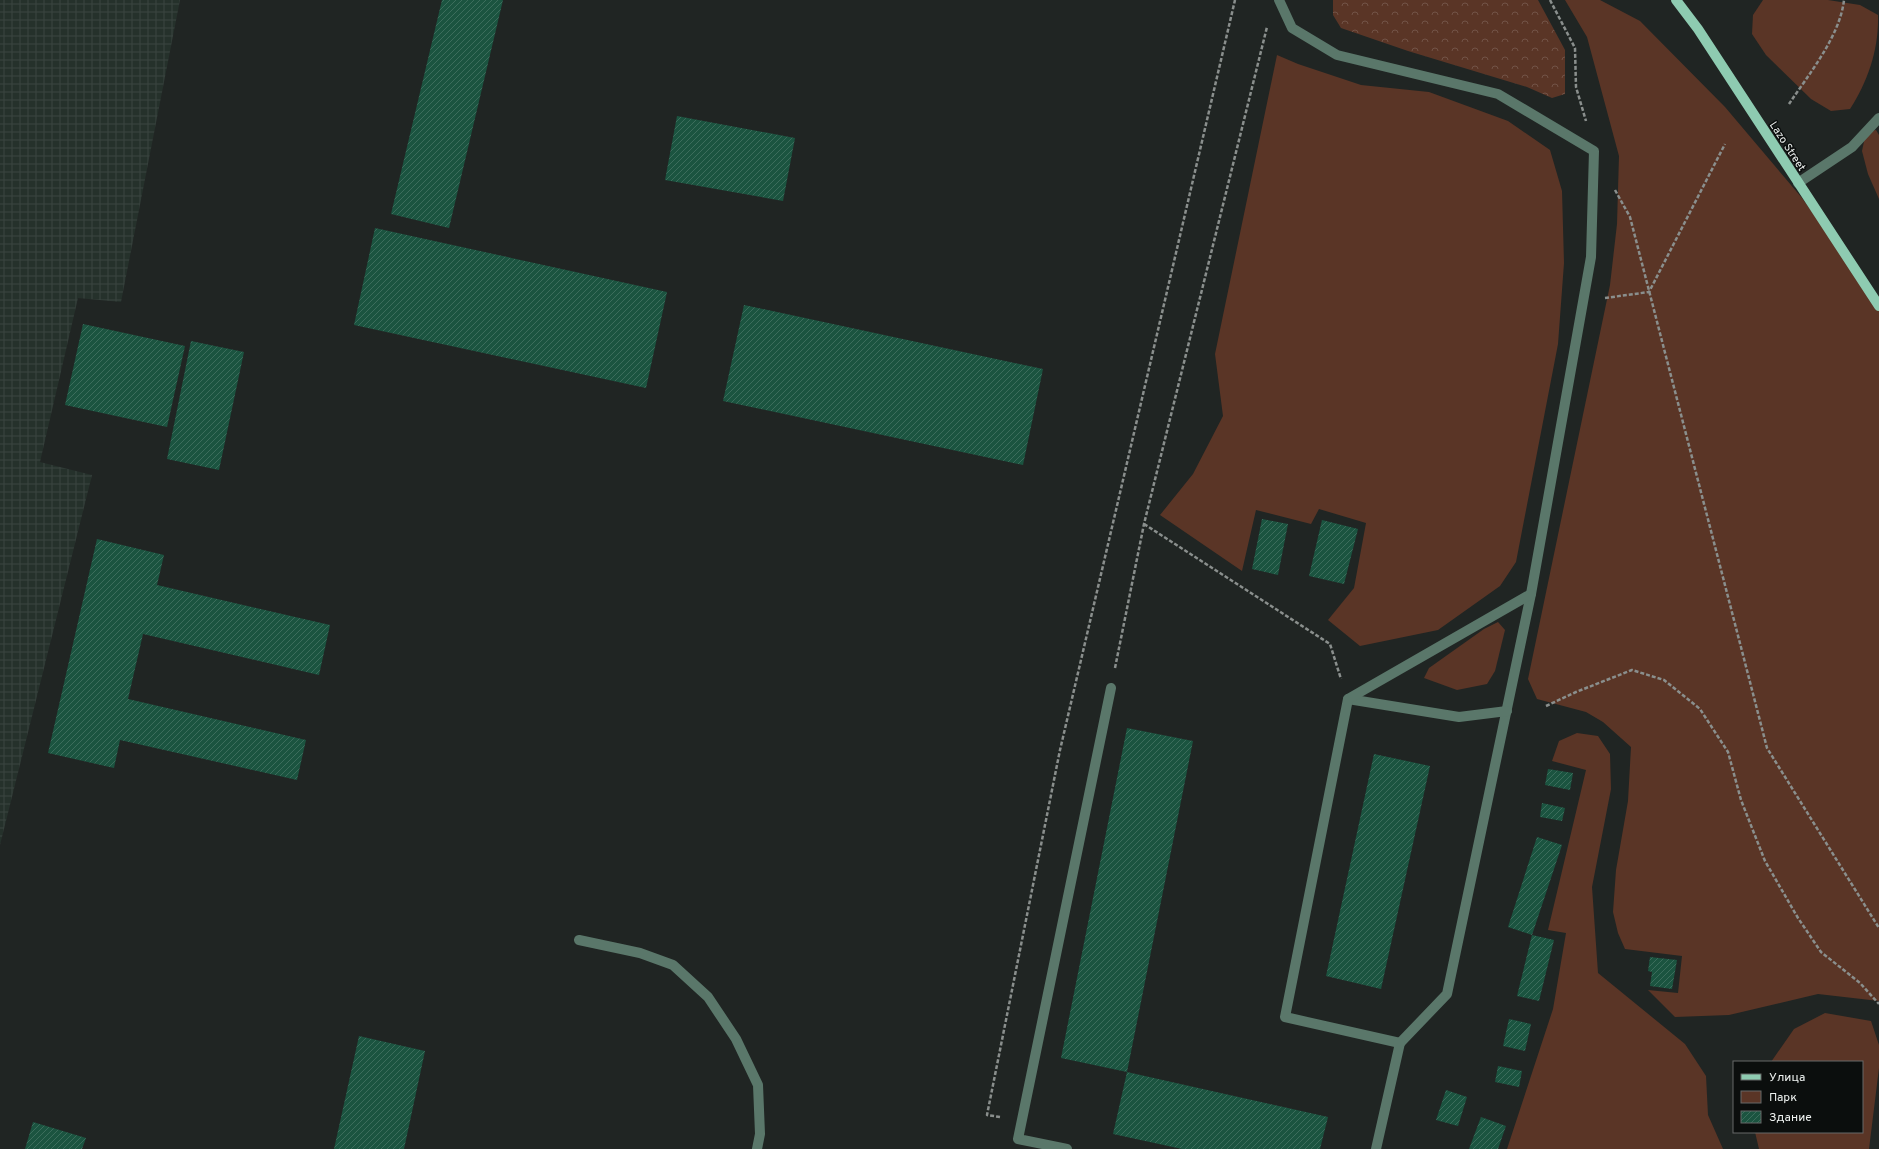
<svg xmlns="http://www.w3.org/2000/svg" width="1879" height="1149" font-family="Overpass,sans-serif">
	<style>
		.industrial { fill: url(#industrial-grid) }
		.green { fill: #5a3526 }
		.forest { fill: url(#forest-crowns) }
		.building { fill: url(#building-hatch) }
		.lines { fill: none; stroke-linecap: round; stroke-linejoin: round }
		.path { stroke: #8a8f8d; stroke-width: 2.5; stroke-dasharray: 4 2; stroke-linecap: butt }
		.minor { stroke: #5a776a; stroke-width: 10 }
		.major { stroke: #8ecbb1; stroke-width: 10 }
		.labels { text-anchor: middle; stroke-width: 3; stroke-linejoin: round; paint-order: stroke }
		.street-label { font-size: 11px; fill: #eef2f0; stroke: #0b0e0d }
	</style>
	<defs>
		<pattern id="industrial-grid" width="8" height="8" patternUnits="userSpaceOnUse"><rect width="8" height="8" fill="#25312b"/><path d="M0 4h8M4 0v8" fill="none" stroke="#3a4540"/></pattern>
		<pattern id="forest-crowns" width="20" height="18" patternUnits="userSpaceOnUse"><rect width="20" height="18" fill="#5a3526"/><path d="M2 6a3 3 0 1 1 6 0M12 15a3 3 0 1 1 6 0" fill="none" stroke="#725346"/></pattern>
		<pattern id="building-hatch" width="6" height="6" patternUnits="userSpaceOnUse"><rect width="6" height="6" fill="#1b5440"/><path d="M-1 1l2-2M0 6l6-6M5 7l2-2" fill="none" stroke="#3c6d5c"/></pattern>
	</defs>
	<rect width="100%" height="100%" fill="#202523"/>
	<path class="industrial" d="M 0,0 L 180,0 L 121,302 L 78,298 L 40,462 L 92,475 L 0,845 Z"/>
	<g class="green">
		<path d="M 1565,0 L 1600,0 L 1640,21 L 1725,107 L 1802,198 L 1879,305 L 1879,1001 L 1818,994 L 1729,1015 L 1675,1017 L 1648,990 L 1678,993 L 1682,956 L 1625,949 L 1618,933 L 1613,912 L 1616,870 L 1628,801 L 1631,747 L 1603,722 L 1586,712 L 1537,699 L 1528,679 L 1610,285 L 1617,224 L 1619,156 L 1587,37 Z"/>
		<path d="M 1763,0 L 1828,0 L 1860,5 L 1878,15 C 1879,49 1868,81 1850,109 L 1831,111 L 1811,99 L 1766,55 L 1752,34 L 1753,15 Z"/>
		<path d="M 1277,55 L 1298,64 L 1361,85 L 1429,92 L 1508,121 L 1550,150 L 1562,191 L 1564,263 L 1558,344 L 1516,562 L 1500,586 L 1438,630 L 1360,646 L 1328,620 L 1354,588 L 1366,523 L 1319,509 L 1311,524 L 1256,510 L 1242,571 L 1160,515 L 1193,474 L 1223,416 L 1215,354 Z"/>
		<path d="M 1876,130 L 1879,135 L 1879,199 L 1868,174 L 1862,151 L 1866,132 Z"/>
		<path d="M 1498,622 L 1505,630 L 1495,671 L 1487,684 L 1457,690 L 1424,678 L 1429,668 L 1484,629 Z"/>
		<path d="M 1577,733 L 1598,736 L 1610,754 L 1611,789 L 1592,887 L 1598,973 L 1685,1044 L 1706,1076 L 1708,1115 L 1723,1149 L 1507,1149 L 1553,1009 L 1566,933 L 1548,930 L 1586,770 L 1552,761 L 1559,741 Z"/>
		<path d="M 1825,1013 L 1871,1021 L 1879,1045 L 1879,1068 L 1869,1149 L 1759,1149 L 1755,1132 L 1862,1132 L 1862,1062 L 1771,1062 L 1794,1029 Z"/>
	</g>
	<path class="forest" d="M 1333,0 L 1538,0 L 1565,50 L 1565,94 L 1552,98 L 1527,87 L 1408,51 L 1341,28 L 1333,15 Z"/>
	<g class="building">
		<path d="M 442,0 L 503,0 L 449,228 L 391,214 Z"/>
		<path d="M 677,116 L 795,138 L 783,201 L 665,180 Z"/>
		<path d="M 375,228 L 667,292 L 646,388 L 354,325 Z"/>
		<path d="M 744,305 L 1043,369 L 1023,465 L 723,401 Z"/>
		<path d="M 83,324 L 185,346 L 167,427 L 65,405 Z"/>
		<path d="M 191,341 L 244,352 L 219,470 L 167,459 Z"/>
		<path d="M 1262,519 L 1288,524 L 1278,575 L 1252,569 Z"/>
		<path d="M 1322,520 L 1358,529 L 1344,584 L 1309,576 Z"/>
		<path d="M 97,539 L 164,555 L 157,585 L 330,625 L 319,675 L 143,634 L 128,699 L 306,740 L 297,780 L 120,740 L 114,768 L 48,753 Z"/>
		<path d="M 1127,728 L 1193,741 L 1127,1072 L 1061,1058 Z"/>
		<path d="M 1374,754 L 1430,766 L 1381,989 L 1326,976 Z"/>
		<path d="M 1548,769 L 1573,773 L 1570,790 L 1545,785 Z"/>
		<path d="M 1542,803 L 1565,808 L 1562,821 L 1540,817 Z"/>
		<path d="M 1537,837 L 1562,845 L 1532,935 L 1508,927 Z"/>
		<path d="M 1532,935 L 1554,940 L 1539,1001 L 1517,996 Z"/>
		<path d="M 1650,957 L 1677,960 L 1672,989 L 1650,986 L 1652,972 L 1648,971 Z"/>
		<path d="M 1509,1019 L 1531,1024 L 1525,1051 L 1503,1046 Z"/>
		<path d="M 359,1036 L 425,1051 L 404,1149 L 334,1149 Z"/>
		<path d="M 1498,1066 L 1522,1071 L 1519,1087 L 1495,1082 Z"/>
		<path d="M 1127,1072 L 1328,1117 L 1320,1149 L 1182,1149 L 1113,1134 Z"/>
		<path d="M 1446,1090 L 1467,1097 L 1458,1126 L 1436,1120 Z"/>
		<path d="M 1481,1117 L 1506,1126 L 1498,1149 L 1469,1149 Z"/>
		<path d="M 33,1122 L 86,1138 L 82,1149 L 25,1149 Z"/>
	</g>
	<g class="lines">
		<g class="path">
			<path d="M 1550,0 L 1575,48 L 1576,87 L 1586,121"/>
			<path d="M 1789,104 C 1809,74 1840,36 1844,0"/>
			<path d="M 1615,190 L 1630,217 L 1767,748 L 1879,928"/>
			<path d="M 1605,298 L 1649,292 L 1725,144"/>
			<path d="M 1144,524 L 1330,644 L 1341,679"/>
			<path d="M 1115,668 L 1144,524 L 1267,27"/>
			<path d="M 1546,706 L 1576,692 L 1632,670 L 1664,680 L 1700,709 L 1728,752 L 1741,800 L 1765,861 L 1798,918 L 1821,952 L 1860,983 L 1879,1004"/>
			<path d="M 1000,1117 L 987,1115 L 1060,750 L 1235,0"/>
		</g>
		<g class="minor">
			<path d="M 1279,0 L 1292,28 L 1337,55 L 1498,94 L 1594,151 L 1591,257 L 1531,594 L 1447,994 L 1400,1043"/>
			<path d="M 1798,183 L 1852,147 L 1879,118"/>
			<path d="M 1348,699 L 1459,717 L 1507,711"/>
			<path d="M 579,940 L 640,953 L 673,965 L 708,997 L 736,1039 L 758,1085 L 760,1134 L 757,1149"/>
			<path d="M 1067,1149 L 1018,1139 L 1111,688"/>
			<path d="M 1376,1149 L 1400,1043 L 1285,1017 L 1348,699 L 1531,594"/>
		</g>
		<path class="major" d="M 1676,0 L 1698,29 L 1879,306"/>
	</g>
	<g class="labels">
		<g class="street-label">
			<text transform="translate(1788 146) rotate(57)" y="4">Lazo Street</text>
		</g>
	</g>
	<rect x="1733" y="1061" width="130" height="72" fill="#0b0e0d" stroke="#666968"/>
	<rect x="1741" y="1074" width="20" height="6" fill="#8ecbb1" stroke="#666968"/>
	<text x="1769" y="1081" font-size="12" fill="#eef2f0">Улица</text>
	<rect x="1741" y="1091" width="20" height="12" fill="#5a3526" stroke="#666968"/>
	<text x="1769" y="1101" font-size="12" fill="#eef2f0">Парк</text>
	<rect x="1741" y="1111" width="20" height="12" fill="url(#building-hatch)" stroke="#666968"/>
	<text x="1769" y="1121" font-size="12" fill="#eef2f0">Здание</text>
</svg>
